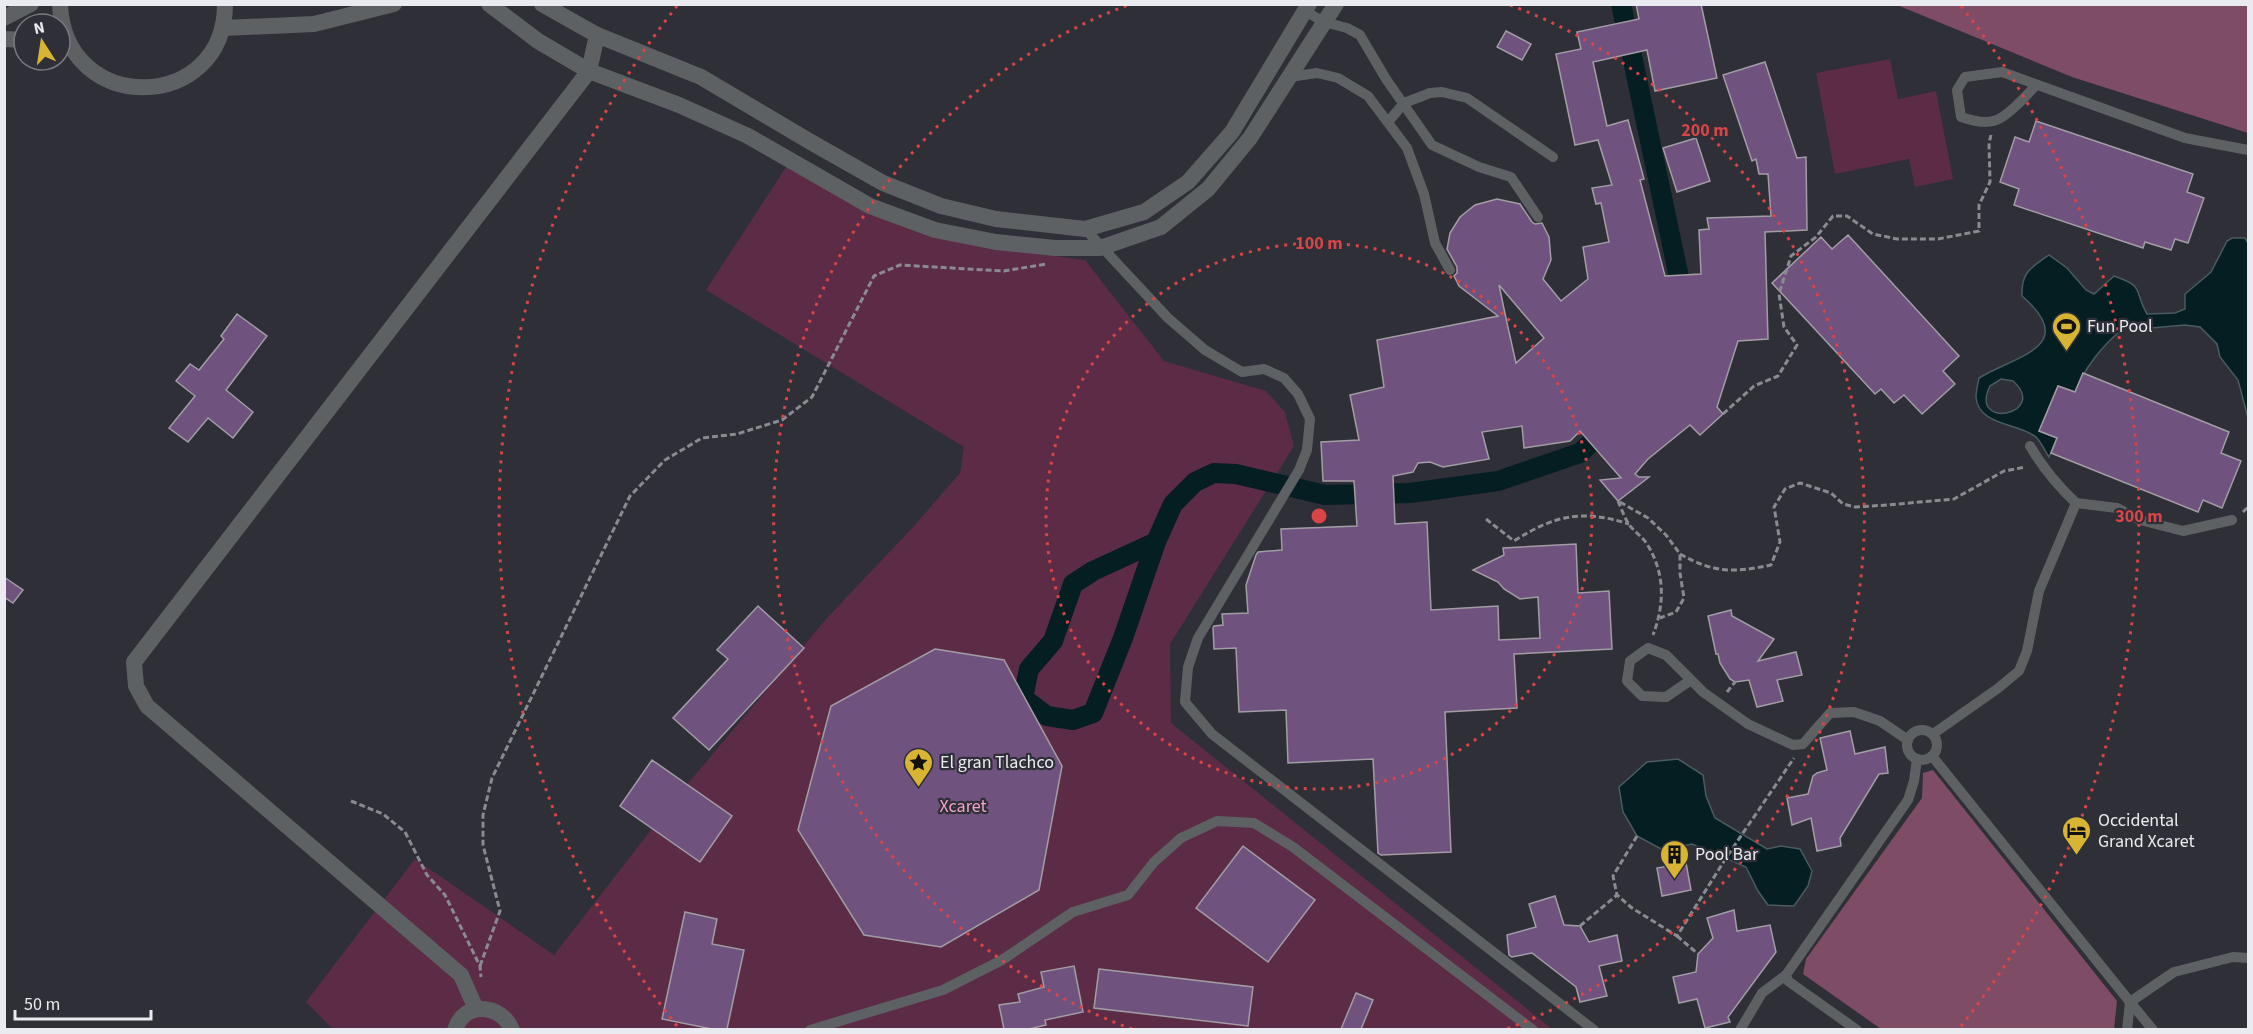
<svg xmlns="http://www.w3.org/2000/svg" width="2253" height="1034" font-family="'Source Sans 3',sans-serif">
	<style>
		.green { fill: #5c2c46 }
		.forest { fill: #7f4c66 }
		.water { fill: #051e21; stroke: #4a5c5f; stroke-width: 1.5; fill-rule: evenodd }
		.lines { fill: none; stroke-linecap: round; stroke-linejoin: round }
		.canal { stroke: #051e21; stroke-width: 20 }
		.building { fill: #70527f; stroke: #a29da5; stroke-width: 1.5; fill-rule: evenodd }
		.path { stroke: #8a8b91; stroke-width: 3; stroke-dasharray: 6 3; stroke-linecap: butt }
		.service { stroke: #5e6164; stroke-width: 10 }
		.minor { stroke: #5e6164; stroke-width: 16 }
		.tertiary { stroke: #5e6164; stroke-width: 16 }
		.ring { fill: none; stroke: #d94546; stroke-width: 3; stroke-dasharray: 3 6 }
		.labels { text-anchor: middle; stroke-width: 4.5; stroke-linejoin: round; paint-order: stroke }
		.poi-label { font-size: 18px; fill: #eaebf0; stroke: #2e2f37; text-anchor: start }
		.park-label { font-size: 18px; fill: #f3a2cb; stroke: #2e2f37 }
		.centre { fill: #d94546; stroke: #2e2f37; stroke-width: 3 }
		.ring-label { font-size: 18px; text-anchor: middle; font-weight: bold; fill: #d94546; stroke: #2e2f37; stroke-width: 4.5; stroke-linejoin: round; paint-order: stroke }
	</style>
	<rect width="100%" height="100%" fill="#2e2f37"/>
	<g class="green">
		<path d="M 1890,59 L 1898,99 L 1936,91 L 1953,179 L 1915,187 L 1909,159 L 1835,174 L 1816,73 Z"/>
		<path d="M 788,164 L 986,247 L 1085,260 L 1164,361 L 1266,391 L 1285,412 L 1294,446 L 1170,644 L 1171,723 L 1552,1029 L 334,1030 L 306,1002 L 415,859 L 554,955 L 675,799 L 827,618 L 914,526 L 960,473 L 964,447 L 706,290 Z"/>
	</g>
	<g class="forest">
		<path d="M 1897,5 L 2248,5 L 2248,133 L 2072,77 Z"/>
		<path d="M 1933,770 L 2117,1001 L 2114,1029 L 1881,1029 L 1803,974 L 1806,959 L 1922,798 L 1923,773 Z"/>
	</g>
	<g class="water">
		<path d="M 2232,238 L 2245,238 L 2248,243 L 2248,418 L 2238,380 L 2220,357 L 2217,344 L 2200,327 L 2185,325 L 2151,328 L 2141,322 C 2135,324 2128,326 2123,329 C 2103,344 2084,369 2075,392 L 2058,386 L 2039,431 L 2057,438 L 2049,457 C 2045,451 2041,442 2036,437 C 2019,423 1978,426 1976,397 C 1976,391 1978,383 1979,378 C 2014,356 2081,347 2022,296 C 2021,273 2030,268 2049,255 L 2067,268 L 2086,290 L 2094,294 L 2114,276 C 2146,287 2133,290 2147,314 L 2175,313 L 2185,309 L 2185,294 L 2211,272 L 2227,241 ZM 2001,379 L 2013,381 C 2050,414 1968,431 1990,386 Z"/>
		<path d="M 1678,759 L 1703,775 L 1706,796 L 1715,818 L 1767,849 L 1781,846 L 1800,849 L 1812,871 L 1808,886 L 1794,906 L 1768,905 L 1758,891 L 1746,867 L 1692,844 L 1663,850 L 1637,836 L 1623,812 L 1619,787 L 1647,762 Z"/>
	</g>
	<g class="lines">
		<g class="canal">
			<path d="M 1621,4 L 1684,301"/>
			<path d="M 1156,542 L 1093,571 L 1073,584 L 1053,641 L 1029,669 L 1023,698 L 1047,716 L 1073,720 L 1093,713 L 1123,638 L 1156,542 L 1173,504 L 1195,482 L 1214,473 L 1236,474 L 1325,495 L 1410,493 L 1498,481 L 1580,453 L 1609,426"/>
		</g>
	</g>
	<g class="building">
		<path d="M 1636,4 L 1701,4 L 1717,78 L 1655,91 L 1647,50 L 1593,62 L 1607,126 L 1628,120 L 1644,179 L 1640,180 L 1665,276 L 1701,274 L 1699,230 L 1709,229 L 1707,218 L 1771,216 L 1768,174 L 1759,174 L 1756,159 L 1752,161 L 1723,75 L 1765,62 L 1797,158 L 1806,157 L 1807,230 L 1765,232 L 1768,339 L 1738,341 L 1717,407 L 1723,414 L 1700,435 L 1690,425 L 1648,459 L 1635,474 L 1639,477 L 1649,477 L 1618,501 L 1600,480 L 1621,478 L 1580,431 L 1570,441 L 1524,448 L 1522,426 L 1482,432 L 1489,459 L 1443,467 L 1430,462 L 1418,463 L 1413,472 L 1393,476 L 1395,524 L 1427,522 L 1431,610 L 1498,606 L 1499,640 L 1540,638 L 1538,597 L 1520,599 L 1504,589 L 1498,582 L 1473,570 L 1504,555 L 1503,548 L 1576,544 L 1578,593 L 1609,591 L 1612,649 L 1514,654 L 1517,708 L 1445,712 L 1451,852 L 1381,855 L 1378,853 L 1373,759 L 1288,763 L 1286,710 L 1239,712 L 1236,648 L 1214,649 L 1213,628 L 1214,626 L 1223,625 L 1222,614 L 1248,613 L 1246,585 L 1256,555 L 1258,552 L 1282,550 L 1281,529 L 1357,526 L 1354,481 L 1323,481 L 1321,442 L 1359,440 L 1350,395 L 1384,387 L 1377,340 L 1498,316 L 1459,286 L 1454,276 L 1457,273 L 1457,267 L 1447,249 L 1450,233 L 1460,217 L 1475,205 L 1497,199 L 1520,204 L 1532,222 L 1535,224 L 1542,223 L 1549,237 L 1551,260 L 1543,279 L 1561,301 L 1588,279 L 1583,247 L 1609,242 L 1601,203 L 1596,204 L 1592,188 L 1612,185 L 1598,140 L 1575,145 L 1556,54 L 1581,49 L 1577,32 L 1639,19 ZM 1499,285 L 1544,338 L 1516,363 L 1507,323 Z"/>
		<path d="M 1506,31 L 1531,44 L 1522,60 L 1497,47 Z"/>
		<path d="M 2036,121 L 2193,174 L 2187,192 L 2204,198 L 2188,243 L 2175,239 L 2171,250 L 2145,242 L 2143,248 L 2014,205 L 2019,189 L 2000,182 L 2015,137 L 2029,142 Z"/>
		<path d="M 1696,138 L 1710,181 L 1677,192 L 1663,148 Z"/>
		<path d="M 1848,235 L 1959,356 L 1943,371 L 1955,384 L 1922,414 L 1904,395 L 1894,403 L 1881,389 L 1875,394 L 1772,283 L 1821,237 L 1832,249 Z"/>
		<path d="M 237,314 L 267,336 L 226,390 L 253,412 L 233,438 L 208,418 L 188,442 L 169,428 L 195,396 L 176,381 L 190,364 L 199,370 L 224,339 L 221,336 Z"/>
		<path d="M 2083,373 L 2229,432 L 2221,453 L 2241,461 L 2222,508 L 2203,500 L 2198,512 L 2051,453 L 2057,438 L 2039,431 L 2058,386 L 2075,392 Z"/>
		<path d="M 4,577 L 23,590 L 13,603 L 4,597 Z"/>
		<path d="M 758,606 L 804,648 L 709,750 L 673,718 L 728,659 L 717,650 Z"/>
		<path d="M 1731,610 L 1732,616 L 1774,639 L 1758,661 L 1796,652 L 1802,675 L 1777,680 L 1783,701 L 1757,707 L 1749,680 L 1735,682 L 1730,679 L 1720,663 L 1718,654 L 1716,654 L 1708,616 Z"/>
		<path d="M 935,649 L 1004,660 L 1062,766 L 1039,890 L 941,947 L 864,935 L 798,830 L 831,706 Z"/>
		<path d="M 1850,731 L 1855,754 L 1885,747 L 1888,773 L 1879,774 L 1840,838 L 1841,846 L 1817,851 L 1811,818 L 1792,825 L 1787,798 L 1808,794 L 1813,776 L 1817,773 L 1827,770 L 1820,738 Z"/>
		<path d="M 652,760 L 732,816 L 700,862 L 620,806 Z"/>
		<path d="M 1243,846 L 1315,900 L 1268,962 L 1196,908 Z"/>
		<path d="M 1686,863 L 1691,890 L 1662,896 L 1657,868 Z"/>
		<path d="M 1555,896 L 1564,925 L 1580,926 L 1589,942 L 1617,935 L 1622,961 L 1599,966 L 1607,996 L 1580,1002 L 1576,987 L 1532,953 L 1512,957 L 1509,955 L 1507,935 L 1536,927 L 1529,904 Z"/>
		<path d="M 1734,910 L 1737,931 L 1770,925 L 1776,952 L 1728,1017 L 1730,1022 L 1705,1028 L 1697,999 L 1679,1003 L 1673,977 L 1696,972 L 1698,954 L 1713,938 L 1707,918 Z"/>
		<path d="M 685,912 L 717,919 L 712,944 L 744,950 L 727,1029 L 712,1029 L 662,1019 Z"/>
		<path d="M 1074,966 L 1083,1012 L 1045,1020 L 1046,1025 L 1029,1029 L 1004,1029 L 999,1005 L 1020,1002 L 1018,994 L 1044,987 L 1041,972 Z"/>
		<path d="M 1099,969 L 1253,987 L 1248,1026 L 1094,1008 Z"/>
		<path d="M 1356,993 L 1373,1000 L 1361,1029 L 1341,1029 Z"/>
	</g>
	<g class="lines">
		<g class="path">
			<path d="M 1723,414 L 1754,386 L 1778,376 L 1797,345 L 1784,327 L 1779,294 L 1791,256 L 1816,237 L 1833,216 L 1847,216 L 1873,234 L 1897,239 L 1938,239 L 1979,231 L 1979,205 L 1990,182 L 1989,143 L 1991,135"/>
			<path d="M 1618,501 C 1621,508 1624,516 1628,523 C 1633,531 1642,536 1647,544 C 1665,573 1665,603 1653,635"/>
			<path d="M 1620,502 L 1648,518 L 1666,535 L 1680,554 L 1680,573 L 1684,598 L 1676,612 L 1660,618"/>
			<path d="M 2243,512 L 2248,507"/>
			<path d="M 1486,519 L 1514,541 C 1555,515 1582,509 1629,524"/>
			<path d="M 1680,554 C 1714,573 1733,573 1771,565 L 1780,542 L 1774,507 L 1785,489 L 1800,483 L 1831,493 L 1843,504 L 1855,507 L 1887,505 L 1954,499 L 2004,471 L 2026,467"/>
			<path d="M 1727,692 L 1735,682"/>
			<path d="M 351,801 L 383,814 L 405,832 L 427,875 L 445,895 L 480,966 L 481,977"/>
			<path d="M 1637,836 L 1613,876 L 1617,895 L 1632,908 L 1677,936 L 1726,858 L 1794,758"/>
			<path d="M 1580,926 L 1617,895"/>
			<path d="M 1677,936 L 1698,954"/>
			<path d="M 480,966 L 500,911 L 483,845 L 483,815 L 492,778 L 630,496 L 665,460 L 702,438 L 737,434 L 782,420 L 812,397 L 874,276 L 900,265 L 1004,271 L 1046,264"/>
		</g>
		<g class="service">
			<path d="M 1305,11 L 1324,22 L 1347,28 L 1360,35 L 1386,79 L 1432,145 L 1479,167 L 1511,177 L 1538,217"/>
			<path d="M 1289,77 L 1317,73 L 1338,78 L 1368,96 L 1407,148 L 1424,194 L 1435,243 L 1450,270"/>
			<path d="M 2036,85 C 2028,94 2005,119 1993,121 C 1983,124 1970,120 1961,117 L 1957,90 L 1965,77 L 2002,72 L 2185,138 L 2248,150"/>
			<path d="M 1388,122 L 1404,103 L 1430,93 L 1442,92 L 1467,98 L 1553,157"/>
			<path d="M 1085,229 L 1168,318 L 1205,350 L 1242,372 L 1264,369 L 1284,378 L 1298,394 L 1310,419 L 1307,450 L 1299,470 L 1198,638 L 1188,667 L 1185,702 L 1212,734 L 1594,1030"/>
			<path d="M 2076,503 L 2117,508 L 2140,520 L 2183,531 L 2232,520"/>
			<path d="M 1691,680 L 1666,697 L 1642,696 L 1627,681 L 1630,661 L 1648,648 L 1666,655 L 1703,692 L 1748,724 L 1793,745 L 1803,744 L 1830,713 L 1854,712 L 1880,721 L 1908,740"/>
			<circle cx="1922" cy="745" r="15"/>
			<path d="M 1933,734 L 1997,689 L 2019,671 L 2027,651 L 2039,591 L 2076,503 C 2058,486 2043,468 2030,446"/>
			<path d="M 1932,756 L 2130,1002 L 2127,1030"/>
			<path d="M 810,1030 L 943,990 L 1002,960 L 1073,912 L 1128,895 L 1154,862 L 1181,838 L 1217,821 L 1254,823 L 1293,847 L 1533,1030"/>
			<path d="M 1740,1030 L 1762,993 L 1786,975"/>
			<path d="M 1857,1030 L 1788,981 L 1786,975 L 1908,800 L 1914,781 L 1917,759"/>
			<path d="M 2153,1030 L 2130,1002 L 2174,972 L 2233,957 L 2248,958"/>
		</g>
		<g class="minor">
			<path d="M 476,1009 L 461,975 L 147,706 L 136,686 L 134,662 L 589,71 L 597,35"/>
			<path d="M 455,1030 C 464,1000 502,1004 512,1030"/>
		</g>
		<g class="tertiary">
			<path d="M 60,4 C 64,116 225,114 225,4"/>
			<path d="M 489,4 L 538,41 L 589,71 L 679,105 L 748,136 L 870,206 L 935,230 L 996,242 L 1055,248 L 1100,248 L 1161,227 L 1208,189 L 1250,138 L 1336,4"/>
			<path d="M 542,4 L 597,35 L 701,77 L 809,141 L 883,183 L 941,206 L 996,219 L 1085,229 L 1144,212 L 1188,182 L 1232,132 L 1309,4"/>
			<path d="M 4,18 L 31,4"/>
			<path d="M 223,28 L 314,24 L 394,4"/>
			<path d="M 4,39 L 24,40"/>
		</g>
	</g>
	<g class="ring">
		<circle cx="1319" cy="516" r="273"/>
		<path d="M1132 1029A546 546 0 0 1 1128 5M1510 5A546 546 0 0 1 1506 1029"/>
		<path d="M677 1026A820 820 0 0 1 677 6M1961 6A820 820 0 0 1 1961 1026"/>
	</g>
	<defs>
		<symbol id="stadium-pin" viewBox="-11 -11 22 30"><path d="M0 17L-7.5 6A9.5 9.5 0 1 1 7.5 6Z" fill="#d8b434" stroke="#2e2f37"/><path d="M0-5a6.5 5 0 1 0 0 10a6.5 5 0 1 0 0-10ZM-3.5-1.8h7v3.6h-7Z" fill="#111"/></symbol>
		<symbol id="sight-pin" viewBox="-11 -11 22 30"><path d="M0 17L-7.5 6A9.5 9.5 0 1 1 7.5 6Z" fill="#d8b434" stroke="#2e2f37"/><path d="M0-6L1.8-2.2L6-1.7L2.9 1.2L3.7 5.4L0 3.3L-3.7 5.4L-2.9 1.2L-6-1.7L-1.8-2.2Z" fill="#111"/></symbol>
		<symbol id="hotel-pin" viewBox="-11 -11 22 30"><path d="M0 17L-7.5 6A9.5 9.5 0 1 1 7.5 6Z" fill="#d8b434" stroke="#2e2f37"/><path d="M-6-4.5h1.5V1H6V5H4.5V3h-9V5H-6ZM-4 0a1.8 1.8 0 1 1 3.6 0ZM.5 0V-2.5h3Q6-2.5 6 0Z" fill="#111"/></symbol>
		<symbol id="building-pin" viewBox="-11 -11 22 30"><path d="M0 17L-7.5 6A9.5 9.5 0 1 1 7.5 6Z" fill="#d8b434" stroke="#2e2f37"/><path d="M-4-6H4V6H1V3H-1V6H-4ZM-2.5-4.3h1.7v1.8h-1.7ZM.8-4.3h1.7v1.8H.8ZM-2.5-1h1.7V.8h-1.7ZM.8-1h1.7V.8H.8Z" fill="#111"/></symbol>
	</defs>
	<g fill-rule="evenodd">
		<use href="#stadium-pin" x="2050" y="310" width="33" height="45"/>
		<use href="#sight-pin" x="902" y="746" width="33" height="45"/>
		<use href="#hotel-pin" x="2060" y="814" width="33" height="45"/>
		<use href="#building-pin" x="1658" y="838" width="33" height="45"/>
	</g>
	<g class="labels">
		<g class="poi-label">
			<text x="2087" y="332">Fun Pool</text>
			<text x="940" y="768">El gran Tlachco</text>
			<text x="2098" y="826">Occidental<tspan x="2098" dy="21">Grand Xcaret</tspan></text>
			<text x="1695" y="860">Pool Bar</text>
		</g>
		<g class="park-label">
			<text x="963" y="812">Xcaret</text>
		</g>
	</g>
	<circle cx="1319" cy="516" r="9" class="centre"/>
	<g class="ring-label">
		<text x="1705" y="136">200 m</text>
		<text x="1319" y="249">100 m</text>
		<text x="2139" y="522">300 m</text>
	</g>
	<rect width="2253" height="1034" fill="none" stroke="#eaebf0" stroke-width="12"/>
	<g transform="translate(42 42) rotate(348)"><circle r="28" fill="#2e2f37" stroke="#797a81" stroke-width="1.5"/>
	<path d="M0-4.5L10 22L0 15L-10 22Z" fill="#d8b434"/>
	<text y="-9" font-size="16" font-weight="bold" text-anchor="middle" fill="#eaebf0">N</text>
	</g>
	<path d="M15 1010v9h136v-9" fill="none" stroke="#eaebf0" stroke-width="3"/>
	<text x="24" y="1010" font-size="18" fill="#eaebf0" stroke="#2e2f37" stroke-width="4.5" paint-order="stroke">50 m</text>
</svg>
